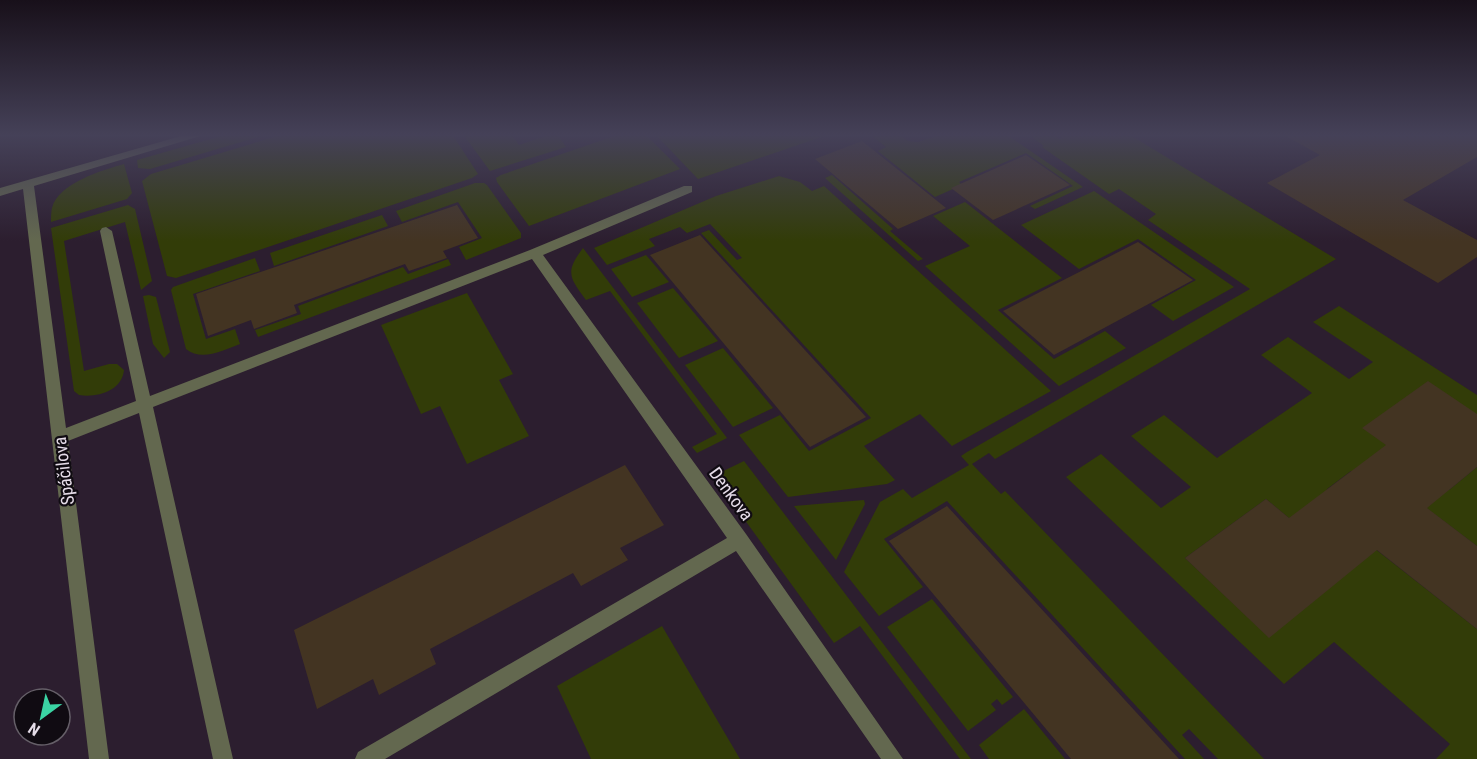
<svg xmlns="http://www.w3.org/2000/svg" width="1477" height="759" font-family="'Roboto Condensed',sans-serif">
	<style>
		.green { fill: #323c08 }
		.building { fill: #433422 }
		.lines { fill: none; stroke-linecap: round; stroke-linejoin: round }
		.minor { fill: #63684f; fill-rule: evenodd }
		.labels { text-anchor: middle; stroke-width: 4.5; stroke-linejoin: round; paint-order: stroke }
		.street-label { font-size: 18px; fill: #e5dce8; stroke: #100b12 }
	</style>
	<rect width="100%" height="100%" fill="#2c1e2f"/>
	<g class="green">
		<path d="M 228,134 L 268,134 L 150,169 L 138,168 L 137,160 Z"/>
		<path d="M 284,134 L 452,134 L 478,174 L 472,178 L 176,278 L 167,276 L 142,181 L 151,174 Z"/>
		<path d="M 463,134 L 511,134 L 519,145 L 551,134 L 558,135 L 566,147 L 490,171 Z"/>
		<path d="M 620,134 L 645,134 L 680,169 L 529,226 L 497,182 L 496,178 L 501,175 Z"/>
		<path d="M 655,134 L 830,134 L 698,179 Z"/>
		<path d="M 870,134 L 899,134 L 908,141 L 918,142 L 943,134 L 1006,134 L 1083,187 L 1035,209 L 1030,206 L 1073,186 L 1026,153 L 959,182 L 962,185 L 935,197 L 878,151 L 886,147 Z"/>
		<path d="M 1028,134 L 1052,134 L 1060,139 L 1063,138 L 1058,134 L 1128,134 L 1336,259 L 995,459 L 989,453 L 972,464 L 1001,494 L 1005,491 L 1264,759 L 1218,759 L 1189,729 L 1182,735 L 1204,759 L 1185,759 L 947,501 L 884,539 L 923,587 L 879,616 L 844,572 L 880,502 L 903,489 L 912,498 L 969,465 L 961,456 L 967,452 L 1250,289 L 1148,220 L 1156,214 L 1119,189 L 1109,194 L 1042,147 L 1044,146 Z"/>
		<path d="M 124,164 L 132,193 L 127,199 L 51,222 C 51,218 51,212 52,208 C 58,183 103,170 124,164 Z"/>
		<path d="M 832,175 L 893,229 L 890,231 L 923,259 L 918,261 L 825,178 Z"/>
		<path d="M 779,176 L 800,182 L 812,191 L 824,186 L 1051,391 L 952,446 L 920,414 L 864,446 L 895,480 L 887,484 L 788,497 L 739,435 L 780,415 L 809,451 L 871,418 L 701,233 L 709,230 L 737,260 L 742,258 L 710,224 L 687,233 L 680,227 L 649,239 L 655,246 L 607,265 L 594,248 L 716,196 Z"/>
		<path d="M 475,183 L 484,183 L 487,185 L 521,233 L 521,238 L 466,260 L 459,247 L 482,238 L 458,202 L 402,222 L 396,211 Z"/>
		<path d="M 1094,191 L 1234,287 L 1173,321 L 1151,305 L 1196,280 L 1138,239 L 1079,269 L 1021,225 Z"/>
		<path d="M 965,202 L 1062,278 L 998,310 L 1054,359 L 1105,331 L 1126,348 L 1059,386 L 925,266 L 970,246 L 933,216 Z"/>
		<path d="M 128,205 L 135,209 L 152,281 L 141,290 L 125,222 L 64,241 L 84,371 L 109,364 L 117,364 L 124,370 C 122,391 97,398 79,395 L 74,391 L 51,228 Z"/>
		<path d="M 382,215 L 388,226 L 274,266 L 270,253 Z"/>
		<path d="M 583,248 L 727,438 L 697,453 L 692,447 L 717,434 L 610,291 L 586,300 C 569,277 565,272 583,248 Z"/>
		<path d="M 646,255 L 669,282 L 632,297 L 611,269 Z"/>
		<path d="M 255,258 L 260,271 L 193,294 L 206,339 L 235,329 L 240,344 C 223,350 202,362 186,349 L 171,290 L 173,287 Z"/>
		<path d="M 448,259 L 451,265 L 258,337 L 255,330 L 301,314 L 298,306 L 403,267 L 408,274 Z"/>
		<path d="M 673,288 L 718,341 L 679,358 L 637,303 Z"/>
		<path d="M 467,293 L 513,374 L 499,380 L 529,436 L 467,464 L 440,406 L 421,414 L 381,325 Z"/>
		<path d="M 149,295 L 156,297 L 170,352 L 164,358 L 153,344 L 143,296 Z"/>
		<path d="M 1339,306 L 1477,395 L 1477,414 L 1363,428 L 1411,462 L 1376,489 L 1351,471 L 1327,489 L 1313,538 L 1266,499 L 1185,558 L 1269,637 L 1360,537 L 1477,629 L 1477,759 L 1436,759 L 1450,744 L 1334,642 L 1284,684 L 1066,477 L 1101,454 L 1161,508 L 1191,487 L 1131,436 L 1164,415 L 1217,458 L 1312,393 L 1261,355 L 1288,337 L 1349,379 L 1373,362 L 1313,322 Z"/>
		<path d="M 723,348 L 773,408 L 733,427 L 685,365 Z"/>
		<path d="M 744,461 L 971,759 L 960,759 L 860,626 L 834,643 L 713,476 Z"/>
		<path d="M 1477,467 L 1477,546 L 1409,495 L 1431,478 L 1449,490 Z"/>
		<path d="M 864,500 L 865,504 L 836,560 L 794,506 Z"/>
		<path d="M 932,599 L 1013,697 L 1002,705 L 997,699 L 991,704 L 996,710 L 968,731 L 887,627 Z"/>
		<path d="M 662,626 L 740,759 L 591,759 L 557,686 Z"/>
		<path d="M 1024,709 L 1065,759 L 989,759 L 979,745 Z"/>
	</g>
	<g class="building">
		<path d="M 1282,134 L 1477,134 L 1477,157 L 1403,200 L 1477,240 L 1477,257 L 1438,283 L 1267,183 L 1320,155 Z"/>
		<path d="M 862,141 L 946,208 L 898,229 L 815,159 Z"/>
		<path d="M 1026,155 L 1070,185 L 993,220 L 951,188 Z"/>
		<path d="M 457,205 L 478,238 L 443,251 L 447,258 L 409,271 L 405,264 L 294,305 L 297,313 L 254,329 L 251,320 L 208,336 L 196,294 Z"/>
		<path d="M 700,235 L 866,417 L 810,447 L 650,255 Z"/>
		<path d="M 1138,242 L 1193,280 L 1054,355 L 1003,311 Z"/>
		<path d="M 1428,381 L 1477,414 L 1477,467 L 1427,508 L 1477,546 L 1477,629 L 1377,550 L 1269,638 L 1185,558 L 1266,499 L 1289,518 L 1386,445 L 1362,428 Z"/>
		<path d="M 625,465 L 664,525 L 620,548 L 628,560 L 581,586 L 573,573 L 430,649 L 436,664 L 379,695 L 373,679 L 317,709 L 294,630 Z"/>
		<path d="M 947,506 L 1179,759 L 1071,759 L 889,541 Z"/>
	</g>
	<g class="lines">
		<path class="minor" d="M 188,134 L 207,134 L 34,186 L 66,428 L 136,401 L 100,231 L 102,228 L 106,227 L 112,231 L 150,396 L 530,250 L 684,186 L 692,186 L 692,192 L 543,255 L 746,534 L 903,759 L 881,759 L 736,551 L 385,759 L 355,759 L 358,752 L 727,538 L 532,259 L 153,407 L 233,759 L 213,759 L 139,413 L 68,441 L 109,759 L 89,759 L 23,189 L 0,196 L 0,188 Z"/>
	</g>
	<linearGradient id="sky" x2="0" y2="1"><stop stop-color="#18101a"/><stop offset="0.56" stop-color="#454158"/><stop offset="1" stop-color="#454158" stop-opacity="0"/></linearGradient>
	<rect width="1477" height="241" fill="url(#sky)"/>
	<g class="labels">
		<g class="street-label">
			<text transform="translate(64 471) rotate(-97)" y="6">Spáčilova</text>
			<text transform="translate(731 494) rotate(54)" y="6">Denkova</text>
		</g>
	</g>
	<g transform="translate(42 717) rotate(213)"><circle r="28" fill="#100b12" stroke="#655f68" stroke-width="1.5"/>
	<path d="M0-4.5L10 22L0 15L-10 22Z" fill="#3bd4a4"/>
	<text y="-9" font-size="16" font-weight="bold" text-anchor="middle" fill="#e5dce8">N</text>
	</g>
</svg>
